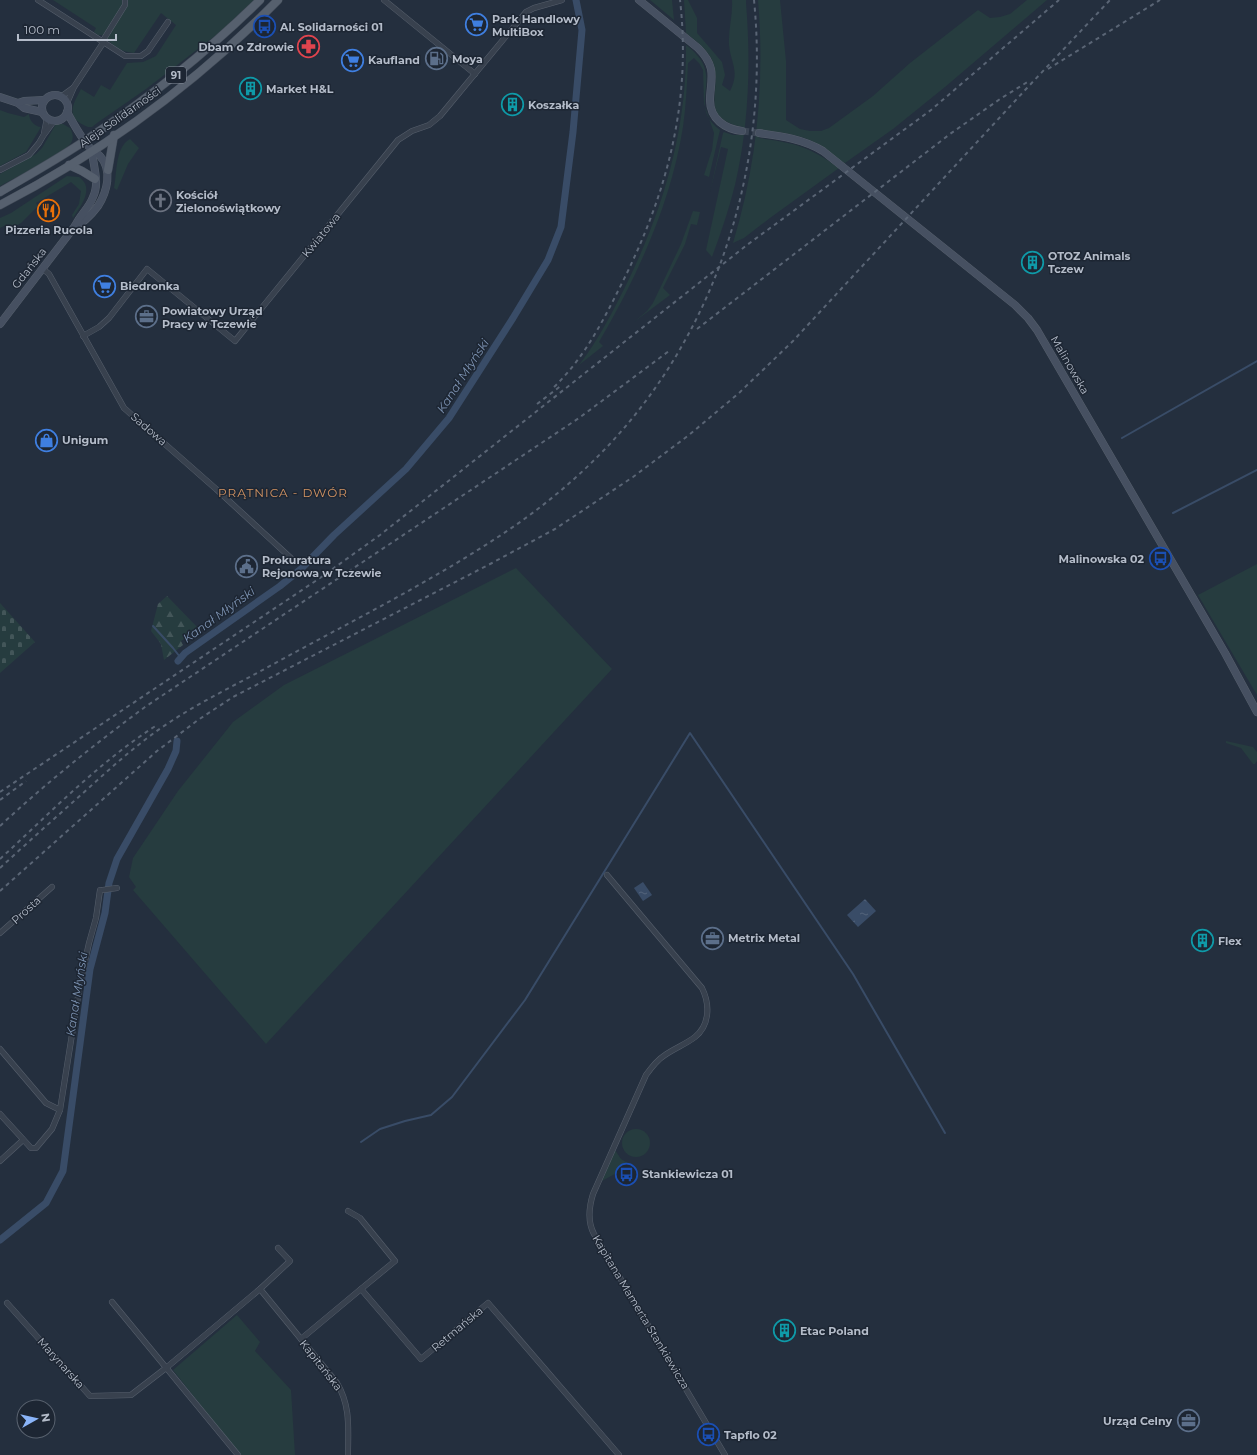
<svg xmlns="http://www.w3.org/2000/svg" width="1257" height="1455" font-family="Montserrat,sans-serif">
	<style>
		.green { fill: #263c3f }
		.forest { fill: url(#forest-firs) }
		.cemetery { fill: url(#cemetery-stones) }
		.water { fill: url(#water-ripples) }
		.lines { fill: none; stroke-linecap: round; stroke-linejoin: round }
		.stream { stroke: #394c67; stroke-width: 2 }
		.canal { stroke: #394c67; stroke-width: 7 }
		.secondary-tunnel { stroke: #3a4453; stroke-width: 7; stroke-dasharray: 7 3.5; stroke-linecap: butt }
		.street-casing { stroke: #565f6c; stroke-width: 6 }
		.secondary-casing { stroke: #565f6c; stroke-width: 8 }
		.primary-casing { stroke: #414a57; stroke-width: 9 }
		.street { stroke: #38414e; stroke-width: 5 }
		.secondary { stroke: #465061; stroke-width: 7 }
		.primary { stroke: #56606e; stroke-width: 8 }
		.rail { stroke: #5a6575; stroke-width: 2; stroke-dasharray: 4 4; stroke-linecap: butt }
		.labels { text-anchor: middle; stroke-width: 3; stroke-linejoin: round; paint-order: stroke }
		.shield { fill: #1d2633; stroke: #878f9c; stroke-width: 1 }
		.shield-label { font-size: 10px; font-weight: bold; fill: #b4bcc9 }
		.poi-label { font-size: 11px; font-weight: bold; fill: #b4bcc9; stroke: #1d2633; text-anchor: start }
		.street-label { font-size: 11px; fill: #b4bcc9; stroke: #1d2633 }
		.water-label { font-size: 12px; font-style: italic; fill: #7c92b1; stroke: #1d2633 }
		.neighbourhood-label { font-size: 12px; letter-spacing: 1px; fill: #d59563; stroke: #1d2633 }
	</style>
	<defs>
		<pattern id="forest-firs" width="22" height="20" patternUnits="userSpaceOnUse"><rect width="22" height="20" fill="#263c3f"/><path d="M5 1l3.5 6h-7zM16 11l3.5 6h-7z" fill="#435659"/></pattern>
		<pattern id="cemetery-stones" width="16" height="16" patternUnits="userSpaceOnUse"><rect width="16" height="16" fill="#263c3f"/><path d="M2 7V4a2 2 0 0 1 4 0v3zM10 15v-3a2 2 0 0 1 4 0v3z" fill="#435659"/></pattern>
		<pattern id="water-ripples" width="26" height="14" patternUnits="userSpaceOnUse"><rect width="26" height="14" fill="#394c67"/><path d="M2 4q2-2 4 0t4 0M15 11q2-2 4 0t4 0" fill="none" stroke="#53647b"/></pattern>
	</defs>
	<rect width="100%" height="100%" fill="#242f3e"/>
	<g class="green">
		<path d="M 53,0 L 254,0 L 220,32 L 146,89 L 97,123 L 92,127 L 88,127 C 65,118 72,106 81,89 L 94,97 L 101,85 L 110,90 L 127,63 L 143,62 L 156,56 L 176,25 L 161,13 L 134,53 C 117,51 114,45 102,35 L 98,35 L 94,32 L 96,28 Z"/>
		<path d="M 650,0 L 672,0 L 674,20 Z"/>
		<path d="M 684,0 L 688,0 L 697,18 L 697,33 L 722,62 L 725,75 L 722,85 L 730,91 C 740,71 731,64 729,45 C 728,30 733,15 732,0 L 746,0 L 746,3 C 751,63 749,125 735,185 C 729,209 721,233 712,257 L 706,250 L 728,149 L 721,147 L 710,192 L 723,133 L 724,132 L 733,135 L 742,135 L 743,127 C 697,118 723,91 713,63 C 709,50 696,41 686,33 Z"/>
		<path d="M 758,0 L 780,0 L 786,61 L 786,120 L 800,129 L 810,131 L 821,131 L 829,128 L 873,96 L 910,63 L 978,10 L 990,18 L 1000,17 L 1010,14 L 1027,0 L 1047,0 L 945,87 L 893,129 L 845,163 C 837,160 828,150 820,145 C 801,134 781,132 760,130 L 759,138 C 795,143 808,146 839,168 L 770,218 L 744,238 L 733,243 C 757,164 765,83 758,0 Z"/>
		<path d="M 686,45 C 693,50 701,58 704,66 C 713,90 692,109 720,130 L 709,177 L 704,175 L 712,150 L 714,133 L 704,104 L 703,70 L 699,63 L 694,58 L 688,63 C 687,84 686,106 683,127 C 671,203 638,275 599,342 L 603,346 L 579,365 C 599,339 613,311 628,281 C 664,207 687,128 686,45 Z"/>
		<path d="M 0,110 L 8,113 L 24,117 L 29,114 C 29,121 36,127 41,127 L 26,152 L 0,166 Z"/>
		<path d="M 56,124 L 63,124 L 70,128 C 73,133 74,138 71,143 C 64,153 13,179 0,186 L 0,174 L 36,154 L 42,148 Z"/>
		<path d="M 130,139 L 139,148 L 128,164 L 117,190 L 114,188 C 117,174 115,147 130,139 Z"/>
		<path d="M 67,176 L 79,177 C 95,188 81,206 73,218 L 72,215 L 79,204 L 81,191 L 71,182 L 36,203 L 38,206 L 21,223 L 12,228 L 6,225 L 0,228 L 0,218 L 11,213 Z"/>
		<path d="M 693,211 L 700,212 L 697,225 L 691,224 L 685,244 L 663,288 L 670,295 L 634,322 L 647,311 L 653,303 L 681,244 Z"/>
		<path d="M 1257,564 L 1257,695 L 1198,595 Z"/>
		<path d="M 516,568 L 612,669 L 266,1044 L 133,890 L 136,887 L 129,877 L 133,858 L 178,791 L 233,722 L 284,685 Z"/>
		<path d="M 1226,741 L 1253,747 L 1257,752 L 1257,761 L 1255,764 L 1253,764 L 1241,748 L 1226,743 Z"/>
		<circle cx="636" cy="1143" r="14"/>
		<path d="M 615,1150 L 621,1159 L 631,1165 L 602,1181 Z"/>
		<path d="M 237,1315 L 260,1342 L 255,1351 L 291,1390 L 295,1455 L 240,1455 L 173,1370 Z"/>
	</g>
	<path class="forest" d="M 167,596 L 199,629 L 181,641 L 183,645 L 164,660 L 161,644 L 151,631 L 158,604 Z"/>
	<path class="cemetery" d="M 0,603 L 35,642 L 0,673 Z"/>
	<g class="water">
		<path d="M 643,882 L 652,895 L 643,901 L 634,888 Z"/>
		<path d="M 865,899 L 876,911 L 858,927 L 847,915 Z"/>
	</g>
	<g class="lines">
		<g class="stream">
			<path d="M 1122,438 L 1257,361"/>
			<path d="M 1173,513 L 1257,470"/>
			<path d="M 153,626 L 173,648 L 180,657"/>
			<path d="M 361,1142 L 380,1129 L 405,1121 L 431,1115 L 452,1097 L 525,1000 L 690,733 L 853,974 L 945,1133"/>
		</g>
		<g class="canal">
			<path d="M 178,661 L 185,653 L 280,586 L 301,569 L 334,535 L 406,469 L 449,418 L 513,318 L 548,260 L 561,227 L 573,132 L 582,30 L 576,0"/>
			<path d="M 0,1240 L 46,1203 L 63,1171 L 90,969 L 105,913 L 109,883 L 117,859 L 168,769 L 176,751 L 177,741"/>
		</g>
		<path class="secondary-tunnel" d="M 742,131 L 759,133"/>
		<defs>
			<g id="street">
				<path d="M 38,0 L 125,56 L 141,56 L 148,51 L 168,22"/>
				<path d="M 384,0 L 475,74"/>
				<path d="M 102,42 L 125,5 L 125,0"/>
				<path d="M 62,96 L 73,88"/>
				<path d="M 67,103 L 74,87 L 103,43"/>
				<path d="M 44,133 L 47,118"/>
				<path d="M 0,170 L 29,155 L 39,143 L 43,136 L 54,121"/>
				<path d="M 43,269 L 49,274 L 124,408 L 216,489 L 293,560"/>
				<path d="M 83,336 L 99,327 L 109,318 L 147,269 L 235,341 L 398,140 L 412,131 L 429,125 L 440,116 L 526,12 L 534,8 L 562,0"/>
				<path d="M 607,875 L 702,988 C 710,1004 710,1025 695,1037 C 686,1044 675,1048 665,1055 C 657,1060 651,1068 646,1075 L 593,1194 C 589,1207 587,1221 594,1234 L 725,1455"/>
				<path d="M 103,890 L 117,888"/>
				<path d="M 0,933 L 52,887"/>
				<path d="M 0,1049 L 46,1103 L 60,1110 L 80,984 L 89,943 L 96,918 L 100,890"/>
				<path d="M 0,1114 L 31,1148 L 36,1148 L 52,1129 L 60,1110"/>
				<path d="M 0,1161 L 23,1140"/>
				<path d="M 348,1211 L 360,1218 L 395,1261 L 361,1289"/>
				<path d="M 260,1289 L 337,1383 C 351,1407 348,1428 348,1455"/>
				<path d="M 112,1302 L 238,1455"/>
				<path d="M 7,1303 L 90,1396 L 131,1395 L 166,1368 L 260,1289 L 290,1261 L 278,1248"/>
				<path d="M 301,1339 L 361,1289 L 421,1359 L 488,1303 L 619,1455"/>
			</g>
			<g id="secondary">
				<path d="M 639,0 L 698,48 C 704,54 709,60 711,69 C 713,79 710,90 710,100 C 710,119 725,129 742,131"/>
				<circle cx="55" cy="108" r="13"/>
				<path d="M 0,97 L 18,103 L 24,108 L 42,112"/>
				<path d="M 18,103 L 24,101 L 44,100"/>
				<path d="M 67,112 C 74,125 81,138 91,149 C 93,152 98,153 100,156 C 113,170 107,192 98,206 C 92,214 84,223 75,226"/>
				<path d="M 759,133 C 781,136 803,139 823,151 L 1015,305 L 1028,318 L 1037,330 L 1225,653 L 1257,712"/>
				<path d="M 0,324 L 75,226 C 80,215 89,208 93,197 C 100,183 93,165 92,151"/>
			</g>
			<g id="primary">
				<path d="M 69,165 L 82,171 L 95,179"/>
				<path d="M 108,170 L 114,135"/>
				<path d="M 0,192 C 29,175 58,159 86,140 C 148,99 207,52 260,0"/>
				<path d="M 0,205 C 102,152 197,82 278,0"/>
			</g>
		</defs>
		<use href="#street" class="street-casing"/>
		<use href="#secondary" class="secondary-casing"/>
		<use href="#primary" class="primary-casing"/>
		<use href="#street" class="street"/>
		<use href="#secondary" class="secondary"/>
		<use href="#primary" class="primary"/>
		<g class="rail">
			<path d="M 1048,69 L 1160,0"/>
			<path d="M 697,329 L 950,134 L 1000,99 L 1029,81"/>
			<path d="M 554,387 C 583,359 601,325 619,289 C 666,197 692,104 680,0"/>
			<path d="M 537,404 L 562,385"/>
			<path d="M 0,792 L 320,578 L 380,535 L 747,245 L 931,110 L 1059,0"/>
			<path d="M 0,800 L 26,781"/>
			<path d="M 0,826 C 46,783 95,744 145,707 L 579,418 L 669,351"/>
			<path d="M 0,859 C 50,813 99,762 157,725"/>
			<path d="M 0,868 C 27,843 55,818 82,794 C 112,767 140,741 173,720 C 201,702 231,687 259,672 C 340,627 424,586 501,535 C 556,499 606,454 645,402 C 731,288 768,141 754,0"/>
			<path d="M 0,891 L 157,751 L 198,720 L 233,697 L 492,563 L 555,529 L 633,477 L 689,435 L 739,393 L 793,341 L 1027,88 L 1110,0"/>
		</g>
	</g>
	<defs>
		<symbol id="supermarket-ring" viewBox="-11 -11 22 22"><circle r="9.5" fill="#1d2633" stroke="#3f7fe0" stroke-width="1.5"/><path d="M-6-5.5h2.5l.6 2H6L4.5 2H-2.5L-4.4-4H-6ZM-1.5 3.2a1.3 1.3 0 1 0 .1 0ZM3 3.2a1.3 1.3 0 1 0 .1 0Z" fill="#3f7fe0"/></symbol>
		<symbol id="bus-ring" viewBox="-11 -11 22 22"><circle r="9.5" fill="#1d2633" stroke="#1a4fb4" stroke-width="1.5"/><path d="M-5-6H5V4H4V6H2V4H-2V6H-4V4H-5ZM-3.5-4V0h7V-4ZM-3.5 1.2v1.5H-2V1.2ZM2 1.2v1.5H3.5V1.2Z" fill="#1a4fb4"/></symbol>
		<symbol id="pharmacy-ring" viewBox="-11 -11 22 22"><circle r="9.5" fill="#1d2633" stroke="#e0444e" stroke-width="1.5"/><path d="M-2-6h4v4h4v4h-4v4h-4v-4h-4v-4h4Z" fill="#e0444e"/></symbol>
		<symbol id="fuel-ring" viewBox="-11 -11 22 22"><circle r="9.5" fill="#1d2633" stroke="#5c6f8a" stroke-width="1.5"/><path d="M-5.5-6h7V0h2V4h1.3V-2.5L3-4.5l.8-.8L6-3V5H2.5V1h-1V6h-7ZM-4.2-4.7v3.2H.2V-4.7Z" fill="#5c6f8a"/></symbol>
		<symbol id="building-ring" viewBox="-11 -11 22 22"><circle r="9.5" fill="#1d2633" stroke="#0f9aa8" stroke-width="1.5"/><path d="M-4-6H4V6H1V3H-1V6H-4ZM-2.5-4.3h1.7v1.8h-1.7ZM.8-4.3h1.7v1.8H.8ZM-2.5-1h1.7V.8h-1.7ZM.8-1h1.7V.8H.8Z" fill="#0f9aa8"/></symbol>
		<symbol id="church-ring" viewBox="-11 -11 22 22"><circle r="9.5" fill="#1d2633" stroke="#6b7280" stroke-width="1.5"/><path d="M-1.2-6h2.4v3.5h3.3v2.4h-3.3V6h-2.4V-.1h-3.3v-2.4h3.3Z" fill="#6b7280"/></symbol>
		<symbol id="restaurant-ring" viewBox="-11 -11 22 22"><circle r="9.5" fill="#1d2633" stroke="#e8710a" stroke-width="1.5"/><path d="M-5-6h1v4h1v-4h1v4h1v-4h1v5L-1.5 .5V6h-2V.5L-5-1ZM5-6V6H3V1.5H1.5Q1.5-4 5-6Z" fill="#e8710a"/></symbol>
		<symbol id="office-ring" viewBox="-11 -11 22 22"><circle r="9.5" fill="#1d2633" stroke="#5c6f8a" stroke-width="1.5"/><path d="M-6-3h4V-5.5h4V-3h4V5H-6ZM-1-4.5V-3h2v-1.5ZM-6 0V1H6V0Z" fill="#5c6f8a"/></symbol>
		<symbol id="shop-ring" viewBox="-11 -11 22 22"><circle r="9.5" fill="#1d2633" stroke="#3f7fe0" stroke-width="1.5"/><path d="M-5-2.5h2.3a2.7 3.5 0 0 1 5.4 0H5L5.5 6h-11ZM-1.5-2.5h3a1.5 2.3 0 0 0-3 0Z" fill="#3f7fe0"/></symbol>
		<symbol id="civic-ring" viewBox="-11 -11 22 22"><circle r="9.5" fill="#1d2633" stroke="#5c6f8a" stroke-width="1.5"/><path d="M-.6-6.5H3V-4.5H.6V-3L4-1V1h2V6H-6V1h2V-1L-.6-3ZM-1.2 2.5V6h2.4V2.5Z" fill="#5c6f8a"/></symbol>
	</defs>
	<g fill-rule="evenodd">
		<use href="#supermarket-ring" x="464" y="12" width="25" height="25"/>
		<use href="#bus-ring" x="252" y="14" width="25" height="25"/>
		<use href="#pharmacy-ring" x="296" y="34" width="25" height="25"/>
		<use href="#fuel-ring" x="424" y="46" width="25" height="25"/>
		<use href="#supermarket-ring" x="340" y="48" width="25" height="25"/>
		<use href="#building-ring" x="238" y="76" width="25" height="25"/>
		<use href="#building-ring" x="500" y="92" width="25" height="25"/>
		<use href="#church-ring" x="148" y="188" width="25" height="25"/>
		<use href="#restaurant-ring" x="36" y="198" width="25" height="25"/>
		<use href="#building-ring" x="1020" y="250" width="25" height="25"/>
		<use href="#supermarket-ring" x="92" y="274" width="25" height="25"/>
		<use href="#office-ring" x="134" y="304" width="25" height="25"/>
		<use href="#shop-ring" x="34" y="428" width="25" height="25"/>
		<use href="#bus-ring" x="1148" y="546" width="25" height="25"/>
		<use href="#civic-ring" x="234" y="554" width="25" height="25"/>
		<use href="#office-ring" x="700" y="926" width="25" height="25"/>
		<use href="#building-ring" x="1190" y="928" width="25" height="25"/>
		<use href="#bus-ring" x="614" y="1162" width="25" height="25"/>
		<use href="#building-ring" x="772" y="1318" width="25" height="25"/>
		<use href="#office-ring" x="1176" y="1408" width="25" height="25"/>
		<use href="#bus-ring" x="696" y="1422" width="25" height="25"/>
	</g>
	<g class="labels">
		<rect class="shield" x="166" y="67" width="20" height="16" rx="3"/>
		<g class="shield-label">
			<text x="176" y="79">91</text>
		</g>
		<g class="poi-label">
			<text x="492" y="23">Park Handlowy<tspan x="492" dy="13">MultiBox</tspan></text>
			<text x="280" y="31">Al. Solidarności 01</text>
			<text x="294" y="51" text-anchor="end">Dbam o Zdrowie</text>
			<text x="452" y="63">Moya</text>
			<text x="368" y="64">Kaufland</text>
			<text x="266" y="93">Market H&amp;L</text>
			<text x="528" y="109">Koszałka</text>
			<text x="176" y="199">Kościół<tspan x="176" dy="13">Zielonoświątkowy</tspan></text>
			<text x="49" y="234" text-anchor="middle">Pizzeria Rucola</text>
			<text x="1048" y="260">OTOZ Animals<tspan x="1048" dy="13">Tczew</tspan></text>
			<text x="120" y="290">Biedronka</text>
			<text x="162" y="315">Powiatowy Urząd<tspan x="162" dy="13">Pracy w Tczewie</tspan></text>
			<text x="62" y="444">Unigum</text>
			<text x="1144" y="563" text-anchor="end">Malinowska 02</text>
			<text x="262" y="564">Prokuratura<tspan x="262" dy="13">Rejonowa w Tczewie</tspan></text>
			<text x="728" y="942">Metrix Metal</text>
			<text x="1218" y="945">Flex</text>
			<text x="642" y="1178">Stankiewicza 01</text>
			<text x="800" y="1335">Etac Poland</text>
			<text x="1172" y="1425" text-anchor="end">Urząd Celny</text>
			<text x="724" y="1439">Tapflo 02</text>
		</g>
		<g class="street-label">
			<text transform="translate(120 117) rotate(-35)" y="4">Aleja Solidarności</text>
			<text transform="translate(321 235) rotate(-51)" y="4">Kwiatowa</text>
			<text transform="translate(29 268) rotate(-52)" y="4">Gdańska</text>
			<text transform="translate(1070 365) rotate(60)" y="4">Malinowska</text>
			<text transform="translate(149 429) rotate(41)" y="4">Sadowa</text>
			<text transform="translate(26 910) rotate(-42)" y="4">Prosta</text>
			<text transform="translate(641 1312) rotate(59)" y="4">Kapitana Mamerta Stankiewicza</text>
			<text transform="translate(457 1329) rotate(-40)" y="4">Retmańska</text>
			<text transform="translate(61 1363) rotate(48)" y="4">Marynarska</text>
			<text transform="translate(321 1365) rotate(52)" y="4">Kapitańska</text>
		</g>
		<g class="water-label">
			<text transform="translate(463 376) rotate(-57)" y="4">Kanał Młyński</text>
			<text transform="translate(219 615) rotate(-36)" y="4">Kanał Młyński</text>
			<text transform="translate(77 994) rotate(-81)" y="4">Kanał Młyński</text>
		</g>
		<g class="neighbourhood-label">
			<text x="283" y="497">PRĄTNICA - DWÓR</text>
		</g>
	</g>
	<g transform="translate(36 1419) rotate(82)"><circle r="19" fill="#1d2633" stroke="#59626f"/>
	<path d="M0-3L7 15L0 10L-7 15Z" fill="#8ab4f8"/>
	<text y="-6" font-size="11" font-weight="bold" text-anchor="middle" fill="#b4bcc9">N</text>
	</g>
	<path d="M18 34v6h98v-6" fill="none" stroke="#b4bcc9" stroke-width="2"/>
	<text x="24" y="34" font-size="12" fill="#b4bcc9" stroke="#1d2633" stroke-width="3" paint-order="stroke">100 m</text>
</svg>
